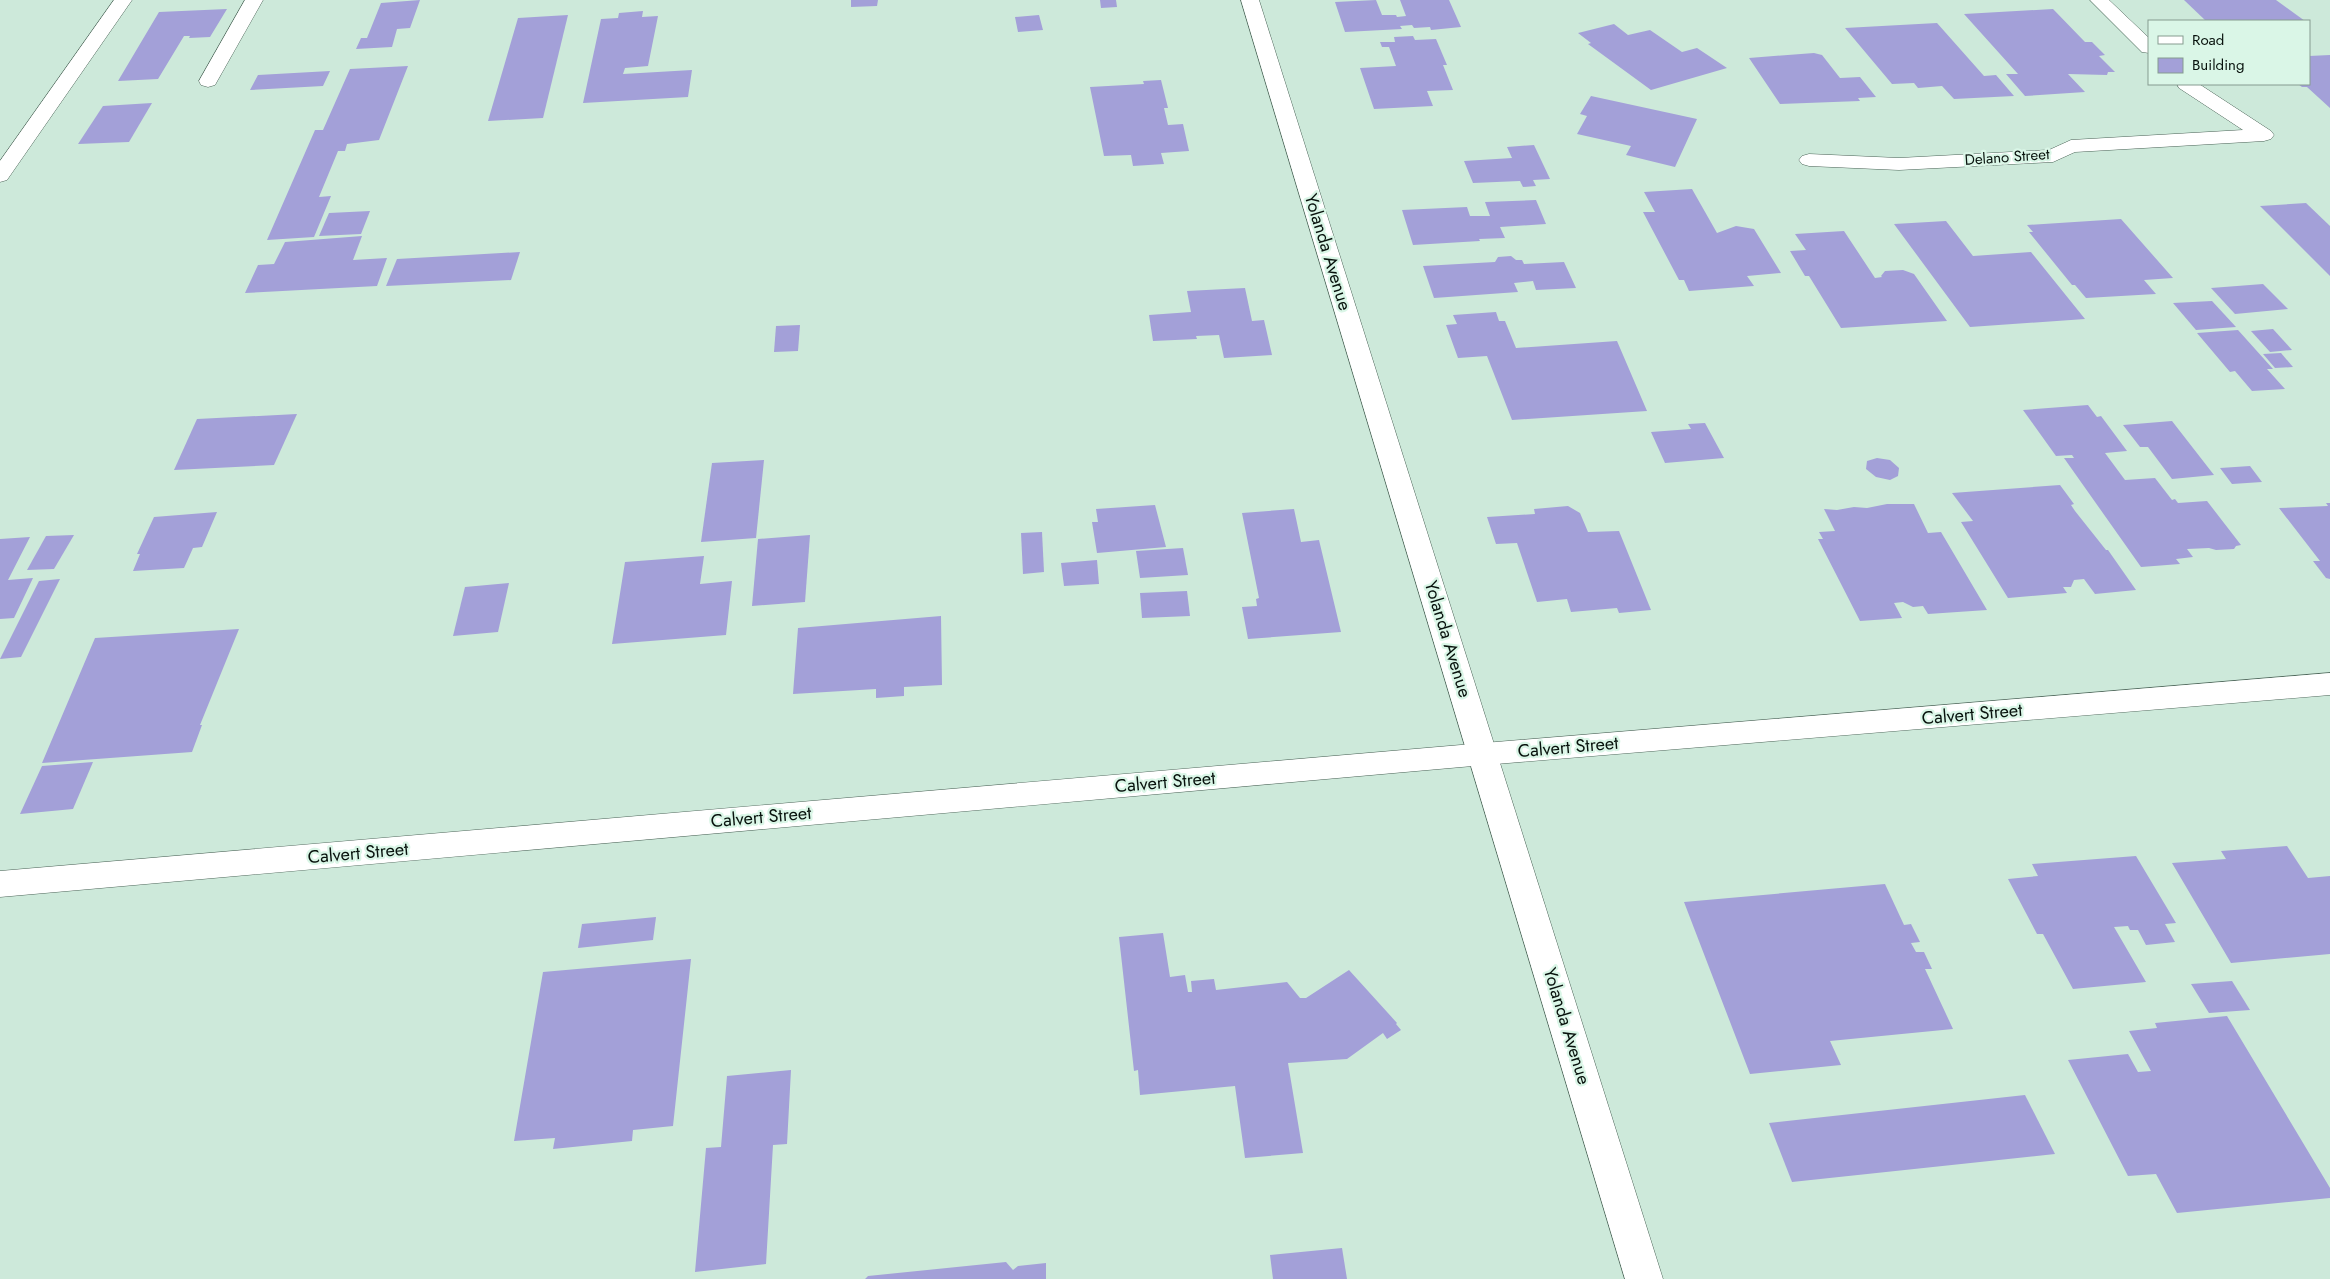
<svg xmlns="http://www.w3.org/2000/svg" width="2330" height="1279" font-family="Jost,sans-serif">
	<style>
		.building { fill: #a3a0d8 }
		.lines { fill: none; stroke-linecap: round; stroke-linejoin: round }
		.service-casing { stroke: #4b6357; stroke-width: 1 }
		.minor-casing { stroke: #4b6357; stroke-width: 1 }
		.tertiary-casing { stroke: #4b6357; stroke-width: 1 }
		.service { fill: #fff; fill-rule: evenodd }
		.minor { fill: #fff; fill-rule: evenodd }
		.tertiary { fill: #fff; fill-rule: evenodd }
		.labels { text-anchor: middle; stroke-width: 4.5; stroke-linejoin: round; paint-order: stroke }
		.far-street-label { font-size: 15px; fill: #08120d; stroke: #daf6e7 }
		.street-label { font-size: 18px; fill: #08120d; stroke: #daf6e7 }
	</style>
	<rect width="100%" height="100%" fill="#cde9da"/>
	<g class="building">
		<path d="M 420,0 L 410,28 L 397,29 L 392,47 L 356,49 L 361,38 L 367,38 L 381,3 Z"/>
		<path d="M 851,0 L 878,0 L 877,6 L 851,7 Z"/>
		<path d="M 1100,0 L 1116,0 L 1117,7 L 1101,8 Z"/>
		<path d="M 1376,0 L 1382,15 L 1396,15 L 1397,17 L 1406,16 L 1400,0 L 1449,0 L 1461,27 L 1431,30 L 1430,27 L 1414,28 L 1412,25 L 1400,26 L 1402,29 L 1345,32 L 1335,2 Z"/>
		<path d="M 2184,0 L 2276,0 L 2305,21 L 2206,21 Z"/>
		<path d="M 227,9 L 210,37 L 189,38 L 190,36 L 184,36 L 158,79 L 118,81 L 159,12 Z"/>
		<path d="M 2053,9 L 2085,42 L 2092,42 L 2105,55 L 2099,56 L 2115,72 L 2108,72 L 2107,75 L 2068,74 L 2085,92 L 2025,96 L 2006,74 L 2018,74 L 1964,14 Z"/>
		<path d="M 643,11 L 642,17 L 658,16 L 648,66 L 625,68 L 623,74 L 692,70 L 688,97 L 583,103 L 601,19 L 618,18 L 619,13 Z"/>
		<path d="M 568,15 L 543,118 L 488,121 L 518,18 Z"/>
		<path d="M 1039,15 L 1043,30 L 1018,32 L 1015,17 Z"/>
		<path d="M 1937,23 L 1984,76 L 1996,75 L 2014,96 L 1954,99 L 1942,86 L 1918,88 L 1914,83 L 1892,84 L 1845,28 Z"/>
		<path d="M 1614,24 L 1628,35 L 1650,30 L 1682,52 L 1697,48 L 1727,68 L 1651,90 L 1588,44 L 1591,43 L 1578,33 Z"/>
		<path d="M 1413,36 L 1415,40 L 1436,39 L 1447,65 L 1443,65 L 1453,90 L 1427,91 L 1433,106 L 1374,109 L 1360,68 L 1396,66 L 1389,47 L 1382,47 L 1380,42 L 1395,42 L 1394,37 Z"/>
		<path d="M 1814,53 L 1822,55 L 1840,78 L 1860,77 L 1876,97 L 1858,98 L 1860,101 L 1780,104 L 1749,58 Z"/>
		<path d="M 2330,55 L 2330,108 L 2307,87 L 2302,87 L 2298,84 L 2309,84 L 2309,56 Z"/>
		<path d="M 408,66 L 379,140 L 347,144 L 345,151 L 338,151 L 319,197 L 331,196 L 314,237 L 267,240 L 315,130 L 323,130 L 350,69 Z"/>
		<path d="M 330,71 L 323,86 L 250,90 L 258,75 Z"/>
		<path d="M 1161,80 L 1168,108 L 1164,108 L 1168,125 L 1183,124 L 1189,151 L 1161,153 L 1164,164 L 1133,166 L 1131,155 L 1104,156 L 1090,87 L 1144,84 L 1143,81 Z"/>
		<path d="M 1591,96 L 1697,119 L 1675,167 L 1626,155 L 1631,146 L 1577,134 L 1587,116 L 1580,114 Z"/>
		<path d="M 152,103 L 129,142 L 78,144 L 103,106 Z"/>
		<path d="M 1534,145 L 1550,179 L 1533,180 L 1536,186 L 1523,187 L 1520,181 L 1473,183 L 1464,161 L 1512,158 L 1507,147 Z"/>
		<path d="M 1692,189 L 1717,233 L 1736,226 L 1754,229 L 1781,273 L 1747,276 L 1754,286 L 1689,291 L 1684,280 L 1679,280 L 1643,212 L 1655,212 L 1644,192 Z"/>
		<path d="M 1536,200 L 1546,224 L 1500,227 L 1505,238 L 1479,239 L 1480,241 L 1413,245 L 1402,210 L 1467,207 L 1470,216 L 1490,216 L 1485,202 Z"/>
		<path d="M 2306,203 L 2330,226 L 2330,276 L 2260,206 Z"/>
		<path d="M 370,211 L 361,234 L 319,236 L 329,213 Z"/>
		<path d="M 2121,219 L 2173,278 L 2144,280 L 2156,294 L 2086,298 L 2075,285 L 2072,285 L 2029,232 L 2033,232 L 2027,225 Z"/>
		<path d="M 1946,221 L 1973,256 L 2031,252 L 2085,319 L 1970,327 L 1894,224 Z"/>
		<path d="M 1844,231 L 1875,278 L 1882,277 L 1881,276 L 1885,271 L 1903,270 L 1914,274 L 1947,321 L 1841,328 L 1809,276 L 1805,276 L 1790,251 L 1806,250 L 1795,234 Z"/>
		<path d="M 362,236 L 353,260 L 387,258 L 377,286 L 245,293 L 258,265 L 274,264 L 285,242 Z"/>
		<path d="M 520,252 L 511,280 L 386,286 L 397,259 Z"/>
		<path d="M 1511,256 L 1516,260 L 1522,260 L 1524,264 L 1564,262 L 1576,288 L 1536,290 L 1533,281 L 1514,283 L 1518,292 L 1434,298 L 1423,266 L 1495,262 L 1498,257 Z"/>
		<path d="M 2263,284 L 2288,309 L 2235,314 L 2211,288 Z"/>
		<path d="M 1245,288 L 1252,321 L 1264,320 L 1272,355 L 1224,358 L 1219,335 L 1196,336 L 1197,339 L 1153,341 L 1149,315 L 1191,312 L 1187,291 Z"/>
		<path d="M 2212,301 L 2236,327 L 2196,330 L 2173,303 Z"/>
		<path d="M 1496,312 L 1499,321 L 1505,321 L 1516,348 L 1617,341 L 1647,411 L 1512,420 L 1487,356 L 1458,358 L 1446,325 L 1457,324 L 1453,315 Z"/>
		<path d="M 800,325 L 798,351 L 774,352 L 776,326 Z"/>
		<path d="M 2273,329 L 2292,350 L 2270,352 L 2251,331 Z"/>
		<path d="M 2238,330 L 2273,369 L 2267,369 L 2285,389 L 2252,391 L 2235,371 L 2230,372 L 2197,333 Z"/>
		<path d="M 2281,353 L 2293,367 L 2275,368 L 2263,354 Z"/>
		<path d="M 2088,405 L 2097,417 L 2101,416 L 2127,451 L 2105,453 L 2125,480 L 2155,478 L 2172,500 L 2175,499 L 2178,503 L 2207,501 L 2241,545 L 2236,546 L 2234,549 L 2216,550 L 2209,548 L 2187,549 L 2193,557 L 2176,559 L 2180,564 L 2141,567 L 2064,458 L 2074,458 L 2072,455 L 2056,456 L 2023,410 Z"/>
		<path d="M 297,414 L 274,465 L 174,470 L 197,419 Z"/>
		<path d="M 2172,421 L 2214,475 L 2172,479 L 2148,447 L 2140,447 L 2123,425 Z"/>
		<path d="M 1705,423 L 1724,458 L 1665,463 L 1651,432 L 1691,429 L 1688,424 Z"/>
		<path d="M 1877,458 L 1890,460 L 1899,468 L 1898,476 L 1890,480 L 1876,477 L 1866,469 L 1867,461 Z"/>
		<path d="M 764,460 L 756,538 L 701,542 L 712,463 Z"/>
		<path d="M 2250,466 L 2262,482 L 2232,484 L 2220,468 Z"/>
		<path d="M 2060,485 L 2074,504 L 2071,505 L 2075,511 L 2106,550 L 2108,550 L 2136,590 L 2095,594 L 2084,579 L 2074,580 L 2071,587 L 2063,587 L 2067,593 L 2008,598 L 1961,522 L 1973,521 L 1952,493 Z"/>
		<path d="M 2326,503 L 2330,503 L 2330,579 L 2326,578 L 2313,561 L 2320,561 L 2279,508 L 2328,506 Z"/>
		<path d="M 1887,504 L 1914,504 L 1928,533 L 1941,532 L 1987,610 L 1928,614 L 1923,606 L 1913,607 L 1903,602 L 1894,603 L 1902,618 L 1860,621 L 1818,539 L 1823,539 L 1819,532 L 1835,531 L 1824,509 L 1837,510 L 1854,507 L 1867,508 Z"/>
		<path d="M 1155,505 L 1166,547 L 1097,553 L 1092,522 L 1098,522 L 1096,509 Z"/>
		<path d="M 1568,506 L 1580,513 L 1588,532 L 1619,531 L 1651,610 L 1619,613 L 1617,608 L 1571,612 L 1567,599 L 1537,602 L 1517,543 L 1496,544 L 1487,517 L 1535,514 L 1534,509 Z"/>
		<path d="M 1294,509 L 1301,542 L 1319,540 L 1341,632 L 1248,639 L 1242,607 L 1257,606 L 1256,599 L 1259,598 L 1242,513 Z"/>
		<path d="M 217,512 L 202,547 L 193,548 L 184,568 L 133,571 L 140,554 L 137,554 L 154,517 Z"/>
		<path d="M 1042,532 L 1044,572 L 1023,574 L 1021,533 Z"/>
		<path d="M 74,535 L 54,569 L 27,570 L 46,536 Z"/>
		<path d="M 810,535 L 805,602 L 752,606 L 758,539 Z"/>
		<path d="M 30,537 L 8,580 L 33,578 L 14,618 L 0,619 L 0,539 Z"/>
		<path d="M 1183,548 L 1188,575 L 1140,578 L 1136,551 Z"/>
		<path d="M 704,556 L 700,584 L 732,581 L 726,635 L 612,644 L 625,562 Z"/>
		<path d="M 1097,560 L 1099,584 L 1064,586 L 1061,563 Z"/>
		<path d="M 60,579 L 21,657 L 0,659 L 39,581 Z"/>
		<path d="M 509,583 L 498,632 L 453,636 L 465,587 Z"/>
		<path d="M 1187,591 L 1190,616 L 1142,618 L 1140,593 Z"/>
		<path d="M 941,616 L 942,685 L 904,687 L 904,696 L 876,698 L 876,689 L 793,694 L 798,628 Z"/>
		<path d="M 239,629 L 200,725 L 202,725 L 192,752 L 42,763 L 95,638 Z"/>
		<path d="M 93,762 L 73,809 L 20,814 L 42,766 Z"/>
		<path d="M 2287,846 L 2308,878 L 2330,876 L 2330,954 L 2231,963 L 2172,863 L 2226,859 L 2221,851 Z"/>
		<path d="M 2136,856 L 2176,923 L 2165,924 L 2175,942 L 2146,945 L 2138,930 L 2130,930 L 2128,926 L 2114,927 L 2146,982 L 2073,989 L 2043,934 L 2037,934 L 2008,879 L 2038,876 L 2032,864 Z"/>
		<path d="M 1885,884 L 1904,925 L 1911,924 L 1920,942 L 1911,943 L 1916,952 L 1924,952 L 1932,969 L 1925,969 L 1953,1029 L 1830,1041 L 1841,1065 L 1750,1074 L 1684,902 Z"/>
		<path d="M 656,917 L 653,940 L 578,948 L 582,924 Z"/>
		<path d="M 1163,933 L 1170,977 L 1185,975 L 1188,992 L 1192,992 L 1191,981 L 1214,979 L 1216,990 L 1287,982 L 1300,998 L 1306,998 L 1349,970 L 1397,1023 L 1396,1024 L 1401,1030 L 1387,1039 L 1383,1033 L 1347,1059 L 1288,1063 L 1303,1153 L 1245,1158 L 1235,1086 L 1140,1095 L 1138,1070 L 1134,1071 L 1119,937 Z"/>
		<path d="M 691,959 L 673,1126 L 633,1130 L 632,1141 L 553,1149 L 555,1138 L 514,1141 L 543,972 Z"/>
		<path d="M 2232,981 L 2250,1010 L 2209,1013 L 2191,984 Z"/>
		<path d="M 2227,1016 L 2330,1188 L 2330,1198 L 2177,1213 L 2156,1174 L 2128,1176 L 2068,1060 L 2128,1054 L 2138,1072 L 2151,1071 L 2129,1031 L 2157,1028 L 2155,1023 Z"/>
		<path d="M 791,1070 L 787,1144 L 773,1145 L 766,1264 L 695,1272 L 706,1148 L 721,1147 L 727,1076 Z"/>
		<path d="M 2025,1095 L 2055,1154 L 1792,1182 L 1769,1123 Z"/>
		<path d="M 1342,1248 L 1347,1279 L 1273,1279 L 1270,1255 Z"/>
		<path d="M 1006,1262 L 1013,1270 L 1018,1266 L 1046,1263 L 1046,1279 L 865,1279 L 868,1276 Z"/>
	</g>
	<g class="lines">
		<defs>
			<g id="service">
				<path d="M 114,0 L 132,0 L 7,180 L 0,182 L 0,161 Z"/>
				<path d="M 245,0 L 263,0 L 215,85 L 208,87 L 201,85 L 199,81 Z"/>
			</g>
			<g id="minor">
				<path d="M 2090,0 L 2109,0 L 2149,38 L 2149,53 L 2142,52 Z"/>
				<path d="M 2177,84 L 2199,84 L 2271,131 L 2274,135 L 2271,139 L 2264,141 L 2075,152 L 2053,162 L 1899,170 L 1809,166 L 1802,164 L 1799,160 L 1802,156 L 1809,154 L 1899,158 L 2049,150 L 2071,140 L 2243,130 L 2179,88 Z"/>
				<path d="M 2330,673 L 2330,695 L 1484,765 L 0,897 L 0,871 L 1484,743 Z"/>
			</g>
			<path id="tertiary" d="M 1241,0 L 1259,0 L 1663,1279 L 1625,1279 Z"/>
		</defs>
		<use href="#service" class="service-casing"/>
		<use href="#minor" class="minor-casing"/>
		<use href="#tertiary" class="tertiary-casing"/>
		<use href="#service" class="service"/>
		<use href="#minor" class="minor"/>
		<use href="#tertiary" class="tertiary"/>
	</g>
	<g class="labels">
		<g class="far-street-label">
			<text transform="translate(2007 157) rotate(-4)" y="5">Delano Street</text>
		</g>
		<g class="street-label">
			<text transform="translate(1328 252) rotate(73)" y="6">Yolanda Avenue</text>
			<text transform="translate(1448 639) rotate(73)" y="6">Yolanda Avenue</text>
			<text transform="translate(1972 714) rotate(-5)" y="6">Calvert Street</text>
			<text transform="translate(1568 747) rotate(-5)" y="6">Calvert Street</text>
			<text transform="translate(1165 782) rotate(-5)" y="6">Calvert Street</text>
			<text transform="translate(761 817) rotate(-5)" y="6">Calvert Street</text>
			<text transform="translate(358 853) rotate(-5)" y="6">Calvert Street</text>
			<text transform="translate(1567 1026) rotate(73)" y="6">Yolanda Avenue</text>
		</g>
	</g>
	<rect x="2148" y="20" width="162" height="65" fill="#daf6e7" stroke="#869b90"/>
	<rect x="2158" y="36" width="25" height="8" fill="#ffffff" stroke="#869b90"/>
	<text x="2192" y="45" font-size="15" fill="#08120d">Road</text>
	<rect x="2158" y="58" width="25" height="15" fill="#a3a0d8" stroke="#869b90"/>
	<text x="2192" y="70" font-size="15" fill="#08120d">Building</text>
</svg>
